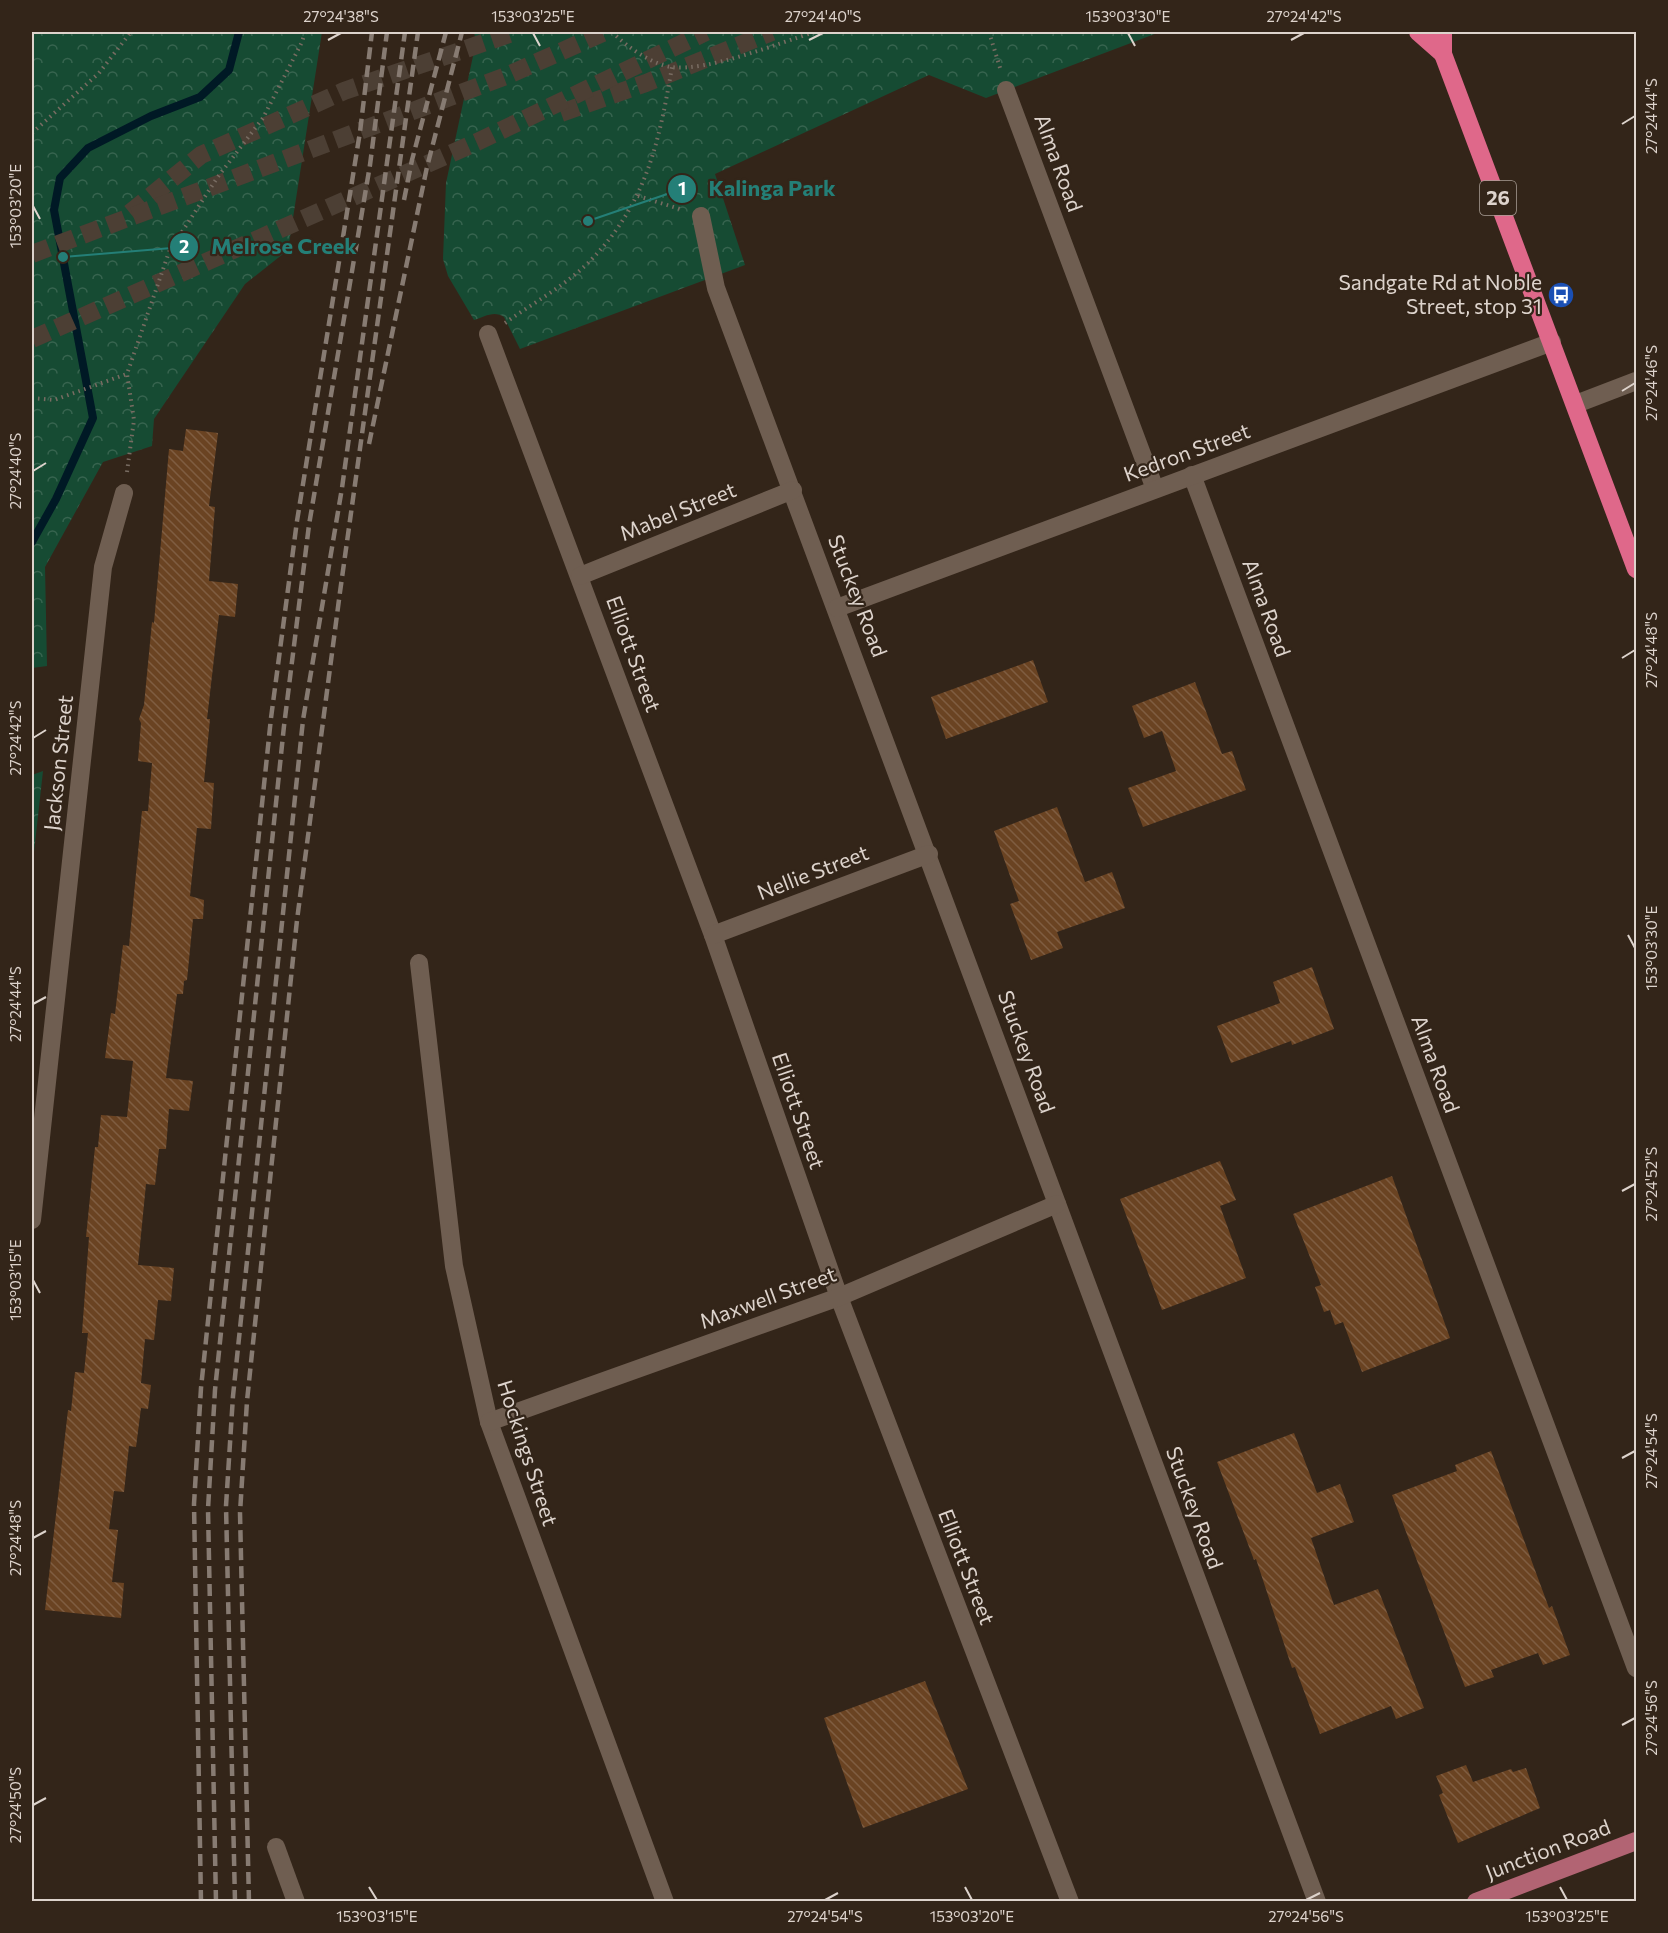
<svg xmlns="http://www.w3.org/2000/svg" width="1668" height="1933" font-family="Commissioner,sans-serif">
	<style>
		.park { fill: url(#park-crowns) }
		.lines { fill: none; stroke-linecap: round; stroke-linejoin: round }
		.stream { stroke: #001925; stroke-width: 8 }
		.building { fill: url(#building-back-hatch) }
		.highway-tunnel { stroke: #4c3f34; stroke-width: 18; stroke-dasharray: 18 9; stroke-linecap: butt }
		.path { stroke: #786c62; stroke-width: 4; stroke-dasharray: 1.5 4.5; stroke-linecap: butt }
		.minor { stroke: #6f5e51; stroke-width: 18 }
		.major { stroke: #b26473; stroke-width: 18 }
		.highway { stroke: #df688a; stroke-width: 18 }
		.rail { stroke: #877b72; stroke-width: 4.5; stroke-dasharray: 12 6; stroke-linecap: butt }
		.ticks { fill: none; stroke: #ddd3cc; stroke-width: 2 }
		.labels { text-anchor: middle; stroke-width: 4.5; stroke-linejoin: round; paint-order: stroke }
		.shield { fill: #332519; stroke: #aa9f96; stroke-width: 1.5 }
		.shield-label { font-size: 20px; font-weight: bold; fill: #ddd3cc }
		.street-label { font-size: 21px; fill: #ddd3cc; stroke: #332519 }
		.poi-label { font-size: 21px; fill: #ddd3cc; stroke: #332519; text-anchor: end }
		.leader { fill: none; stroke: #247f77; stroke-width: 2 }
		.callout-dot { fill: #247f77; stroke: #332519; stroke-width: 2 }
		.mark-label { font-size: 18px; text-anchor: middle; font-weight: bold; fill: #fff }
		.callout-label { font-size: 22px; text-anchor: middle; font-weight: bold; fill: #247f77; stroke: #332519; stroke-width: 4.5; stroke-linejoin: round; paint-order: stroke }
		.neatline { fill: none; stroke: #ddd3cc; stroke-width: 2 }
		.ticks-label { font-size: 15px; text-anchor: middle; fill: #ddd3cc }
	</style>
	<defs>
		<pattern id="park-crowns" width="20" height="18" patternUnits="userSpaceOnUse" patternTransform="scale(1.5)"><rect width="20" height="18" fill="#164b33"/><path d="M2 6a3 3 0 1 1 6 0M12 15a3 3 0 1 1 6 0" fill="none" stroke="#37644f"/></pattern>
		<pattern id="building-back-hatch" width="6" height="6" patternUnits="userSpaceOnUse" patternTransform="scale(1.5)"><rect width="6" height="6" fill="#6a4322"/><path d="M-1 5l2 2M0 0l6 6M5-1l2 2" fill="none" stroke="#7f5d41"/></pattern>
	</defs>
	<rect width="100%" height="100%" fill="#332519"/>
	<g class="park">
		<path d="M 32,32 L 322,32 L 288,250 L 245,284 L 154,419 L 152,446 L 103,462 L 45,567 L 47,666 L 32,668 Z"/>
		<path d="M 474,32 L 1160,32 L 986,98 L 929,75 L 715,174 L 745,265 L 520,349 L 504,317 C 494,310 484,317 474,320 L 448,276 L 443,259 L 446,183 L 476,42 Z"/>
		<path d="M 43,771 L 34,852 L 32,852 L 32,775 Z"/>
	</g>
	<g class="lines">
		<path class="stream" d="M 32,542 L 56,499 L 93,418 L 54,210 L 60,178 L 88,148 L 151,116 L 200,97 L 229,70 L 239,32"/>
	</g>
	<g class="building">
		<path d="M 186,429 L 218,433 L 209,506 L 215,507 L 209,581 L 238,584 L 235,617 L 219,615 L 207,719 L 210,719 L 204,782 L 214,783 L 211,829 L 197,828 L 190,896 L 204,900 L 203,919 L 193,919 L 187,980 L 184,981 L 183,994 L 177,994 L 166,1078 L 193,1081 L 189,1111 L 169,1109 L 166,1149 L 159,1149 L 155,1185 L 146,1184 L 138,1265 L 174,1268 L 171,1301 L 158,1300 L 154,1340 L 145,1339 L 141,1383 L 151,1385 L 148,1409 L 141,1408 L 136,1447 L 129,1446 L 124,1492 L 114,1491 L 109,1529 L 118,1530 L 112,1582 L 124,1583 L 121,1618 L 45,1610 L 68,1410 L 71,1411 L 75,1372 L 84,1373 L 88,1333 L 82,1333 L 89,1237 L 86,1237 L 95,1147 L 98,1147 L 101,1115 L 127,1117 L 133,1061 L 105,1058 L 111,1013 L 115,1014 L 123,945 L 129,946 L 142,811 L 148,811 L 152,763 L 138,761 L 141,723 L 139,719 L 144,705 L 152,622 L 154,623 L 169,449 L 183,451 Z"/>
		<path d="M 1033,660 L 1048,702 L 946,739 L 931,697 Z"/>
		<path d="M 1195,682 L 1222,754 L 1232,751 L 1246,790 L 1143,827 L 1128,788 L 1176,771 L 1162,731 L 1144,738 L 1132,706 Z"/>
		<path d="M 1057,807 L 1085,882 L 1112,872 L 1125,908 L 1057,932 L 1063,948 L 1031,960 L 1010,904 L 1019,901 L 994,831 Z"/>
		<path d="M 1312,967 L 1334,1029 L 1292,1045 L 1291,1041 L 1231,1063 L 1217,1026 L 1280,1003 L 1273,982 Z"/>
		<path d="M 1220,1161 L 1236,1200 L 1220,1206 L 1246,1278 L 1162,1310 L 1120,1199 Z"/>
		<path d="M 1392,1176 L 1450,1338 L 1362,1372 L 1343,1322 L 1335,1325 L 1330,1310 L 1324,1312 L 1315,1287 L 1321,1285 L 1293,1214 Z"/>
		<path d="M 1294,1433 L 1317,1493 L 1340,1484 L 1354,1522 L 1311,1538 L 1334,1605 L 1378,1589 L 1424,1708 L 1396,1719 L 1391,1706 L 1320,1734 L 1295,1667 L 1292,1668 L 1256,1559 L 1254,1560 L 1217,1462 Z"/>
		<path d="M 1491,1451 L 1549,1608 L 1552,1606 L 1570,1655 L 1543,1665 L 1538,1653 L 1491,1670 L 1494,1677 L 1465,1687 L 1392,1495 L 1457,1471 L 1455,1465 Z"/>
		<path d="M 925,1681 L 968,1789 L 863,1828 L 824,1718 Z"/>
		<path d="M 1466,1765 L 1473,1782 L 1511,1769 L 1513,1772 L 1526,1768 L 1540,1808 L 1458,1843 L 1439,1795 L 1443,1793 L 1436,1776 Z"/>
	</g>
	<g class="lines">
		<g class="highway-tunnel">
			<path d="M 561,113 L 646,83 L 772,32"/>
			<path d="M 130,213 L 201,155 L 344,91 L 515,32"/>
			<path d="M 32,254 L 506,76 L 605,32"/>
			<path d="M 32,339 L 477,142 L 706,32"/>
		</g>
		<g class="path">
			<path d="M 612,32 C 626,46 651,64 671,67 C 708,72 778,43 815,32"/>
			<path d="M 989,32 L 1001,71"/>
			<path d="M 32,133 L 99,73 L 131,32"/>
			<path d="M 638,196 L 683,210"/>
			<path d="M 505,323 C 533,303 565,286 590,261 C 646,204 659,143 672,67"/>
			<path d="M 32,398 L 54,400 L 127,374"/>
			<path d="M 127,472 L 134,420 L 127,374 L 169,252 L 217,178 L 263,118 L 302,42 L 305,32"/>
		</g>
		<g class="minor">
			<path d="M 1006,90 L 1155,489"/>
			<path d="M 701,216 L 716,288 L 1317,1902"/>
			<path d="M 488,334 L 713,935 L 839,1297 L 1070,1902"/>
			<path d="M 1576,404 L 1636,381"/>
			<path d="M 1192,475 L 1636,1668"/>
			<path d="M 580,576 L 793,490"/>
			<path d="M 837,608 L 1552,342"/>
			<path d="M 713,935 L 929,854"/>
			<path d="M 419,963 L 454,1266 L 489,1422 L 665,1902"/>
			<path d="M 32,1220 L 103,567 L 124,493"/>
			<path d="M 489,1422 L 839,1297 L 1057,1204"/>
			<path d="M 276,1847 L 296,1902"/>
		</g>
		<path class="major" d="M 1476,1902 L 1636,1841"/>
		<g class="highway">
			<path d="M 1418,32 L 1443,54"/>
			<path d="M 1443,32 L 1443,54 L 1636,569"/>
		</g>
		<g class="rail">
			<path d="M 404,200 L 412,160 L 446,32"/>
			<path d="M 369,444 L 427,167 L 462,32"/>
			<path d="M 201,1902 L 194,1504 L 201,1388 L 271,718 L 297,521 L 360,132 L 372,32"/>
			<path d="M 216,1902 L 208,1509 L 215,1390 L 284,726 L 309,525 L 370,165 L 387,32"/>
			<path d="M 235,1902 L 226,1506 L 233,1396 L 303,720 L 342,488 L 405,32"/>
			<path d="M 249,1902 L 240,1513 L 247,1401 L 297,920 L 340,592 L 418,32"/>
		</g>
	</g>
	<path class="ticks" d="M 533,33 L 540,46M 1128,33 L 1135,46M 328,40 L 341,33M 809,40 L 823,33M 1291,40 L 1304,33M 1622,124 L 1635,116M 33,206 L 40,219M 1622,391 L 1635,383M 33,471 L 46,463M 1622,658 L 1635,650M 33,738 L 46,730M 1628,935 L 1635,948M 33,1004 L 46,997M 1622,1191 L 1635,1184M 33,1280 L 40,1293M 1622,1458 L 1635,1451M 33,1538 L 46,1531M 1622,1725 L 1635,1718M 33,1805 L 46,1798M 369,1887 L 377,1900M 965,1887 L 972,1900M 1560,1887 L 1567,1900M 825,1900 L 838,1893M 1306,1900 L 1320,1893"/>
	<defs>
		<symbol id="bus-disc" viewBox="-11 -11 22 22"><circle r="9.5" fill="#1a4fb4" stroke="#332519"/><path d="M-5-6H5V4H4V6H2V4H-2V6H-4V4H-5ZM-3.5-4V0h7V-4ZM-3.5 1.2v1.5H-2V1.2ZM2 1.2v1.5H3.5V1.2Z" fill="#fff"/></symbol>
	</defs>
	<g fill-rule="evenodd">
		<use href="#bus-disc" x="1546" y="280" width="30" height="30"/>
	</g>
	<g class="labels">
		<rect class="shield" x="1480" y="181" width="36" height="34" rx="4.5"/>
		<g class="shield-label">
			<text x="1498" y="205">26</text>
		</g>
		<g class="street-label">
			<text transform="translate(1058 163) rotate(70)" y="7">Alma Road</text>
			<text transform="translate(1187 453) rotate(-20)" y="7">Kedron Street</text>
			<text transform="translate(678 512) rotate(-22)" y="7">Mabel Street</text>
			<text transform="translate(857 596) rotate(69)" y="7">Stuckey Road</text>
			<text transform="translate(1266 608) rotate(70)" y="7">Alma Road</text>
			<text transform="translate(633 654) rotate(70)" y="7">Elliott Street</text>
			<text transform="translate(59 763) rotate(-84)" y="7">Jackson Street</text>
			<text transform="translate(813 873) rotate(-21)" y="7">Nellie Street</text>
			<text transform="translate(1026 1052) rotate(70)" y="7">Stuckey Road</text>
			<text transform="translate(1435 1064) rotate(70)" y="7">Alma Road</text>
			<text transform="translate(798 1111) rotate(71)" y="7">Elliott Street</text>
			<text transform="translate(768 1298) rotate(-20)" y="7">Maxwell Street</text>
			<text transform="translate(527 1453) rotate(72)" y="7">Hockings Street</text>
			<text transform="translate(1194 1508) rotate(70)" y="7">Stuckey Road</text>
			<text transform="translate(966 1567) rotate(69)" y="7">Elliott Street</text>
			<text transform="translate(1548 1850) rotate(-21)" y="7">Junction Road</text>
		</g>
		<g class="poi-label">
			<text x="1542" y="290">Sandgate Rd at Noble<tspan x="1542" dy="24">Street, stop 31</tspan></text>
		</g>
	</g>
	<path class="leader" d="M588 221L682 189M63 257L184 247"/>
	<g class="callout-dot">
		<circle cx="588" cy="221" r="6"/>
		<circle cx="63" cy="257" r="6"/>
		<circle cx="682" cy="189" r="15"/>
		<circle cx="184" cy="247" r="15"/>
	</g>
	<g class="mark-label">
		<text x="682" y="195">1</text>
		<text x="184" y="253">2</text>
	</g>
	<g class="callout-label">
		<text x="772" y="196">Kalinga Park</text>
		<text x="284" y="254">Melrose Creek</text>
	</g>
	<rect width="1668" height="1933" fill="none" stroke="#332519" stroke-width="66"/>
	<rect x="33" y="33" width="1602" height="1867" class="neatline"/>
	<g class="ticks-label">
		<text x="341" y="22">27°24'38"S</text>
		<text x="533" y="22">153°03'25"E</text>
		<text x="823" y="22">27°24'40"S</text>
		<text x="1128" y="22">153°03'30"E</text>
		<text x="1304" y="22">27°24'42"S</text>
		<text transform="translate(1652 116) rotate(-90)" y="5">27°24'44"S</text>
		<text transform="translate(16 206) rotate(-90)" y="5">153°03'20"E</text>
		<text transform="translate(1652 383) rotate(-90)" y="5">27°24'46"S</text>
		<text transform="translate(16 471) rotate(-90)" y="5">27°24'40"S</text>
		<text transform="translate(1652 650) rotate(-90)" y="5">27°24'48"S</text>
		<text transform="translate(16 738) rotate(-90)" y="5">27°24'42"S</text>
		<text transform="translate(1652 948) rotate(-90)" y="5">153°03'30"E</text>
		<text transform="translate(16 1004) rotate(-90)" y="5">27°24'44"S</text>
		<text transform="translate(1652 1184) rotate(-90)" y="5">27°24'52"S</text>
		<text transform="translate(16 1280) rotate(-90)" y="5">153°03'15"E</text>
		<text transform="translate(1652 1451) rotate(-90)" y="5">27°24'54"S</text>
		<text transform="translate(16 1538) rotate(-90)" y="5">27°24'48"S</text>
		<text transform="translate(1652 1718) rotate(-90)" y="5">27°24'56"S</text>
		<text transform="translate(16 1805) rotate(-90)" y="5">27°24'50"S</text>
		<text x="377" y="1922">153°03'15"E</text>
		<text x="825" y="1922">27°24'54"S</text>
		<text x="972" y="1922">153°03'20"E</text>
		<text x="1306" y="1922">27°24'56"S</text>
		<text x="1567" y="1922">153°03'25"E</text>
	</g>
</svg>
